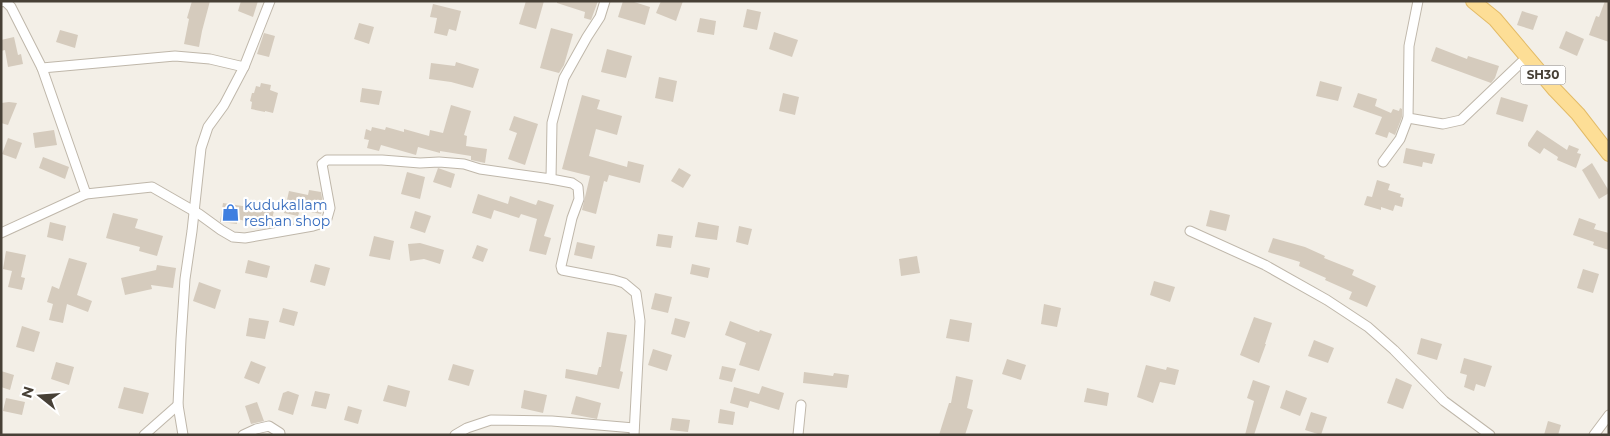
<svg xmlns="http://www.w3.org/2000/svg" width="1610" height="436" font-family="Montserrat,sans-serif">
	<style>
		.building { fill: #d5cbbd }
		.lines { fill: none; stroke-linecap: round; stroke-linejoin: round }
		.street-casing { stroke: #bfb7aa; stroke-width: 11 }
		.primary-casing { stroke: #e3bb66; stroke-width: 16 }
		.street { stroke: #fff; stroke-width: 9 }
		.primary { stroke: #fdde96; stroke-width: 14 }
		.labels { text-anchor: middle; stroke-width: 4.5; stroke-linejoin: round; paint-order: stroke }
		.shield { fill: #fff; stroke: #7e7972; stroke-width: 1 }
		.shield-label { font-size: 12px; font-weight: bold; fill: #474036 }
		.shop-label { font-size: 14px; fill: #366cbe; stroke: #fff; text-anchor: start }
	</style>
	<rect width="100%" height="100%" fill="#f3efe7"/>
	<g class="building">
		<path d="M 192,1 L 210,1 L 202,31 L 199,47 L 184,44 L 189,19 L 187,18 Z"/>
		<path d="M 241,1 L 258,1 L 253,17 L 238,11 Z"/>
		<path d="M 526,1 L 544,1 L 536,29 L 519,24 Z"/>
		<path d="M 557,1 L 598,1 L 591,20 L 584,18 L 585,12 L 557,3 Z"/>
		<path d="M 623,1 L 631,1 L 650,7 L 645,25 L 618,17 Z"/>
		<path d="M 661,1 L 683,1 L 676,21 L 656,13 Z"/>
		<path d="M 1605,1 L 1609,1 L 1609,42 L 1589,35 L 1596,16 L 1599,17 Z"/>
		<path d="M 433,4 L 461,11 L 456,31 L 449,29 L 447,36 L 434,33 L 437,18 L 430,17 Z"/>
		<path d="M 747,9 L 761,12 L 757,30 L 743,27 Z"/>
		<path d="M 1522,11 L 1538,16 L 1533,30 L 1517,25 Z"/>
		<path d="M 700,18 L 716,21 L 714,35 L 697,32 Z"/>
		<path d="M 359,23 L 374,27 L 369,44 L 354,39 Z"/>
		<path d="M 551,28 L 573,34 L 564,65 L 559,73 L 540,68 Z"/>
		<path d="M 60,30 L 78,35 L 75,48 L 56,42 Z"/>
		<path d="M 1566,31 L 1584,39 L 1577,56 L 1559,48 Z"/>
		<path d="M 774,32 L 798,40 L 792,57 L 769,49 Z"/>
		<path d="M 264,33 L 275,36 L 269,57 L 257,54 Z"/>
		<path d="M 14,37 L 18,55 L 21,54 L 23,64 L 8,67 L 5,50 L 1,51 L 1,40 Z"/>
		<path d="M 1436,47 L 1467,59 L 1468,56 L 1499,66 L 1495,78 L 1491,83 L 1431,61 Z"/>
		<path d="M 607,49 L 632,56 L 626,78 L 601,72 Z"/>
		<path d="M 456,62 L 479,69 L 473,88 L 451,82 L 429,79 L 431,63 L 455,66 Z"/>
		<path d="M 659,77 L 677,81 L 673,102 L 655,98 Z"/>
		<path d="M 1320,81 L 1342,87 L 1338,101 L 1316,96 Z"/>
		<path d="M 261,83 L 271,85 L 270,90 L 278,93 L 273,113 L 265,111 L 265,112 L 251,109 L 252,102 L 250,101 L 252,93 L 254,93 L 256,86 L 260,87 Z"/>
		<path d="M 362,88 L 382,91 L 379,105 L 360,102 Z"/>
		<path d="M 783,93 L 799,97 L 795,115 L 779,111 Z"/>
		<path d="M 1358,93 L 1377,99 L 1375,106 L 1391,113 L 1393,109 L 1399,111 L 1400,108 L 1402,109 L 1402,117 L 1395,135 L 1389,132 L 1387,138 L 1375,134 L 1382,117 L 1353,107 Z"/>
		<path d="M 582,95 L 600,100 L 597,109 L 622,116 L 617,135 L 596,129 L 589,156 L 627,167 L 628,161 L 644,165 L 640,183 L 609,175 L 607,182 L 604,181 L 596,214 L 582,210 L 590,176 L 562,169 Z"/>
		<path d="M 1501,97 L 1528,105 L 1523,122 L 1496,114 Z"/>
		<path d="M 9,102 L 17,103 L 8,125 L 1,123 L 1,103 Z"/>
		<path d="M 451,105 L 471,111 L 464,135 L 467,136 L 466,146 L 487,149 L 485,163 L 471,160 L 471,156 L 440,151 L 440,153 L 418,147 L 416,155 L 381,145 L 379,151 L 367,148 L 369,140 L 364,139 L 366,129 L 371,131 L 372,127 L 385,130 L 386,127 L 404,132 L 404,129 L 429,136 L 430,130 L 443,133 Z"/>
		<path d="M 514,116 L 538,124 L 525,165 L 508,159 L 517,133 L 509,130 Z"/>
		<path d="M 54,130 L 57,145 L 35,148 L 33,133 Z"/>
		<path d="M 1537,130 L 1567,150 L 1569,145 L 1579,149 L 1577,153 L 1581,154 L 1576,168 L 1557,160 L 1558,157 L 1544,148 L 1540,154 L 1528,146 L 1528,143 Z"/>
		<path d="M 8,138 L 22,143 L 16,159 L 2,154 Z"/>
		<path d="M 1406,148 L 1435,154 L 1432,164 L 1423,162 L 1422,167 L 1403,163 Z"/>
		<path d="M 43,157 L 69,167 L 65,179 L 39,168 Z"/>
		<path d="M 1592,163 L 1609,191 L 1609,193 L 1599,199 L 1582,170 Z"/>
		<path d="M 438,168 L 455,174 L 451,188 L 433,182 Z"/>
		<path d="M 679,168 L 691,175 L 683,188 L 671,181 Z"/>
		<path d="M 407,172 L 425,177 L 420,199 L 401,194 Z"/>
		<path d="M 1377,180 L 1390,184 L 1388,190 L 1401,194 L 1400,197 L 1404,198 L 1402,207 L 1395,205 L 1393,211 L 1381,207 L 1381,210 L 1364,205 L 1367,196 L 1372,197 Z"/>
		<path d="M 309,190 L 321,192 L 323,204 L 321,214 L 300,210 L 298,216 L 284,213 L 289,191 L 308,195 Z"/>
		<path d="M 478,194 L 508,204 L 510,196 L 536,205 L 538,200 L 554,205 L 544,236 L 551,238 L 546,255 L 529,251 L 537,219 L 521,214 L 519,218 L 494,210 L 491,219 L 472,213 Z"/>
		<path d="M 223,203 L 249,207 L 250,205 L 274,211 L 270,227 L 237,219 L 237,224 L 220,222 Z"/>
		<path d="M 1210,210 L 1230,215 L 1226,231 L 1206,226 Z"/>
		<path d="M 415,211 L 431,216 L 425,233 L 410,228 Z"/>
		<path d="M 113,213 L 138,219 L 135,228 L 163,236 L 157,256 L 139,251 L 140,247 L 106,238 Z"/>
		<path d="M 1579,218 L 1596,224 L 1594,229 L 1609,233 L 1609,250 L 1593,245 L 1594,242 L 1573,235 Z"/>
		<path d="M 50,222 L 66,226 L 63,241 L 47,237 Z"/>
		<path d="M 698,222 L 719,226 L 717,240 L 695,237 Z"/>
		<path d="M 739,226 L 752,229 L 748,245 L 736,242 Z"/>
		<path d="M 658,234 L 673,236 L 671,248 L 656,246 Z"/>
		<path d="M 374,236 L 394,241 L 390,260 L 369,256 Z"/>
		<path d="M 1273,238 L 1305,247 L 1325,256 L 1324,258 L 1354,270 L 1352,275 L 1376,286 L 1367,307 L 1349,299 L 1352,292 L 1325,280 L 1326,278 L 1299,266 L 1300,262 L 1268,252 Z"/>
		<path d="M 577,242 L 595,246 L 592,259 L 574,255 Z"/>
		<path d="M 420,243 L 444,250 L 440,264 L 424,259 L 410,261 L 408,244 Z"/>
		<path d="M 477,245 L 488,249 L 483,262 L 472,258 Z"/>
		<path d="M 6,251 L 26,255 L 21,277 L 25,278 L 22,290 L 8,287 L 12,271 L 3,269 Z"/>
		<path d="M 917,256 L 920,273 L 901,276 L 899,259 Z"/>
		<path d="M 69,258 L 87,263 L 77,295 L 92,301 L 88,312 L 67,304 L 63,323 L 49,320 L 53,304 L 47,302 L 52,286 L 59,289 Z"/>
		<path d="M 248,260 L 270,266 L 267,278 L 245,273 Z"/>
		<path d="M 315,264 L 330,268 L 325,286 L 310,282 Z"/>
		<path d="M 692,264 L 710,268 L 708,278 L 690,274 Z"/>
		<path d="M 157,265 L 176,268 L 173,288 L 151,285 L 152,289 L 125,295 L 121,278 L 156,270 Z"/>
		<path d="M 1583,269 L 1599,274 L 1593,293 L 1577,288 Z"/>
		<path d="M 1154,281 L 1175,287 L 1170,302 L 1150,295 Z"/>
		<path d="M 199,282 L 221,290 L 215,309 L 193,301 Z"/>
		<path d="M 655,293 L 672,297 L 668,313 L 651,309 Z"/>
		<path d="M 1044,304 L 1061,308 L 1057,327 L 1041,324 Z"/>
		<path d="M 283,308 L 298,312 L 294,326 L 279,322 Z"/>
		<path d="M 1254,317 L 1272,323 L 1265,344 L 1266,344 L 1259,363 L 1240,355 Z"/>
		<path d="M 249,318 L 269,321 L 265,339 L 246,336 Z"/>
		<path d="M 675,318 L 690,322 L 685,338 L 671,334 Z"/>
		<path d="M 950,319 L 972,323 L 969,342 L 946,338 Z"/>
		<path d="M 730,321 L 759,332 L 760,330 L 772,334 L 759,371 L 739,365 L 746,343 L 725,335 Z"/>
		<path d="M 22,326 L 40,332 L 34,352 L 16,347 Z"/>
		<path d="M 607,332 L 627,335 L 620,371 L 623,372 L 619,389 L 565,378 L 566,369 L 597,375 L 599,367 L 601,367 Z"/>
		<path d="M 1421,338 L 1442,344 L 1437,360 L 1417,354 Z"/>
		<path d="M 1314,340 L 1334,348 L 1328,363 L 1308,356 Z"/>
		<path d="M 653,349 L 672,355 L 667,371 L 648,365 Z"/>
		<path d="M 1464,358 L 1492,366 L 1485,387 L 1476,384 L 1474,391 L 1464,387 L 1467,375 L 1460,373 Z"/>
		<path d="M 1007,359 L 1026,365 L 1021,380 L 1002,374 Z"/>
		<path d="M 251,361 L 266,367 L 259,384 L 244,378 Z"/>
		<path d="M 56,362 L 74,367 L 69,385 L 51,379 Z"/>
		<path d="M 453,364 L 474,370 L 469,386 L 448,380 Z"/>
		<path d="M 1146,365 L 1166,370 L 1167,367 L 1179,370 L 1175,385 L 1160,382 L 1153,403 L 1137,397 Z"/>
		<path d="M 722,366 L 736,369 L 732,382 L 719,379 Z"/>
		<path d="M 1,371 L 14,375 L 10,390 L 1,387 Z"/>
		<path d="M 804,372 L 833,376 L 834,373 L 849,375 L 847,388 L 803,383 Z"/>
		<path d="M 956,376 L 973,380 L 967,408 L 973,410 L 965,435 L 939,435 L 949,403 L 951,403 Z"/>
		<path d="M 1396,378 L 1412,385 L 1403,409 L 1387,403 Z"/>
		<path d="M 1253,380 L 1270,386 L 1254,435 L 1245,435 L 1254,401 L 1247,398 Z"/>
		<path d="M 388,385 L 410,391 L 406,407 L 383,401 Z"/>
		<path d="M 762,386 L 784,393 L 779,410 L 750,401 L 748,408 L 730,403 L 734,387 L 759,394 Z"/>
		<path d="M 124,387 L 149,393 L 143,414 L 118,408 Z"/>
		<path d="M 1087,388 L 1109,393 L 1107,406 L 1084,402 Z"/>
		<path d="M 524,390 L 547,395 L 543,413 L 521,408 Z"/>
		<path d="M 1286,390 L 1307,398 L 1300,416 L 1280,408 Z"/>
		<path d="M 288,391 L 299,395 L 293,415 L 278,410 L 283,393 Z"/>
		<path d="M 315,391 L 330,394 L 326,409 L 311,406 Z"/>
		<path d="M 576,396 L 601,403 L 597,419 L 571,414 Z"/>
		<path d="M 6,398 L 25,402 L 22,415 L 3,411 Z"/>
		<path d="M 257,402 L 264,421 L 251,424 L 245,406 Z"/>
		<path d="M 348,406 L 362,410 L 358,424 L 344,420 Z"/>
		<path d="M 720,409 L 735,412 L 733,425 L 718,423 Z"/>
		<path d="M 1311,412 L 1327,417 L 1321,435 L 1305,430 Z"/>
		<path d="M 672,418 L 690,420 L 688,432 L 670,430 Z"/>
		<path d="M 1548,421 L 1561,425 L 1558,435 L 1544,435 Z"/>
	</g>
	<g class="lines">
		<defs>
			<g id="street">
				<path d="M 1,2 L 5,1 L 11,7 L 42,68 L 175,56 L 210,59 L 244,67"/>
				<path d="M 1408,118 L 1443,124 L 1461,120 L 1527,57"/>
				<path d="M 1383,162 L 1400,139 L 1408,118 L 1409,46 L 1418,1"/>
				<path d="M 551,179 L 572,183 L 578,187 L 579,199 L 572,218 L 561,266 L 562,270 L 614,280 L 624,283 L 636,293 L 640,321 L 634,435"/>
				<path d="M 86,194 L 152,187 L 199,214 L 221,230 L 233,237 L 245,238 L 313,226 L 326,222 L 330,208 L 322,164 L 327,160 L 382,160 L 420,163 L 439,162 L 464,164 L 480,169 L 551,179 L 552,123 L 564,78 L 587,37 L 600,17 L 605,1"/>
				<path d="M 1190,231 L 1265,265 L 1327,300 L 1368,327 L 1394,350 L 1444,401 L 1490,435"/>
				<path d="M 1,233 L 86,194 L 42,68"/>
				<path d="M 144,435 L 178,405"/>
				<path d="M 183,435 L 178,405 L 181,339 L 185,279 L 192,231 L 201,148 L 208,127 L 224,105 L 244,67 L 270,1"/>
				<path d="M 243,435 L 256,429 L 269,426 L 280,433 L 280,435"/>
				<path d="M 455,435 L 467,428 L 491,420 L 552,421 L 634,428"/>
				<path d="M 798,435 L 801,405"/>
				<path d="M 1594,435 L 1609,415"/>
			</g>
			<path id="primary" d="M 1473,1 L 1495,19 L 1555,90 L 1578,114 L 1609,154"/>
		</defs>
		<use href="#street" class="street-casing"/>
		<use href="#primary" class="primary-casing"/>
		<use href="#street" class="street"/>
		<use href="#primary" class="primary"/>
	</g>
	<defs>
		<symbol id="shop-bare" viewBox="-9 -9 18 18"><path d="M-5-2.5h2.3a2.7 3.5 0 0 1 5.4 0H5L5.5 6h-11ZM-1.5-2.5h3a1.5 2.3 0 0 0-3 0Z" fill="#3f7fe0" stroke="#fff" stroke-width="2.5" paint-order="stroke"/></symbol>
	</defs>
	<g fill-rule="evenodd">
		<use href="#shop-bare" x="218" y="200" width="25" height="25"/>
	</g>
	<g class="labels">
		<rect class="shield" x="1520.5" y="65.5" width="45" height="19" rx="4"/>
		<g class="shield-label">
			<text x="1543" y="79">SH30</text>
		</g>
		<g class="shop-label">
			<text x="244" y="210">kudukallam<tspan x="244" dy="16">reshan shop</tspan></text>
		</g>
	</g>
	<rect width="1610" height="436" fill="none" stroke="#474036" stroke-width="5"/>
	<g transform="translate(40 396) rotate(287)" stroke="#ffffff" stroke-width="4" paint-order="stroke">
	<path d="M0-4L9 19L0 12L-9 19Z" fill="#474036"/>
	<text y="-8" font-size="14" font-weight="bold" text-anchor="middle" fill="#474036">N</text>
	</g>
</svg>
